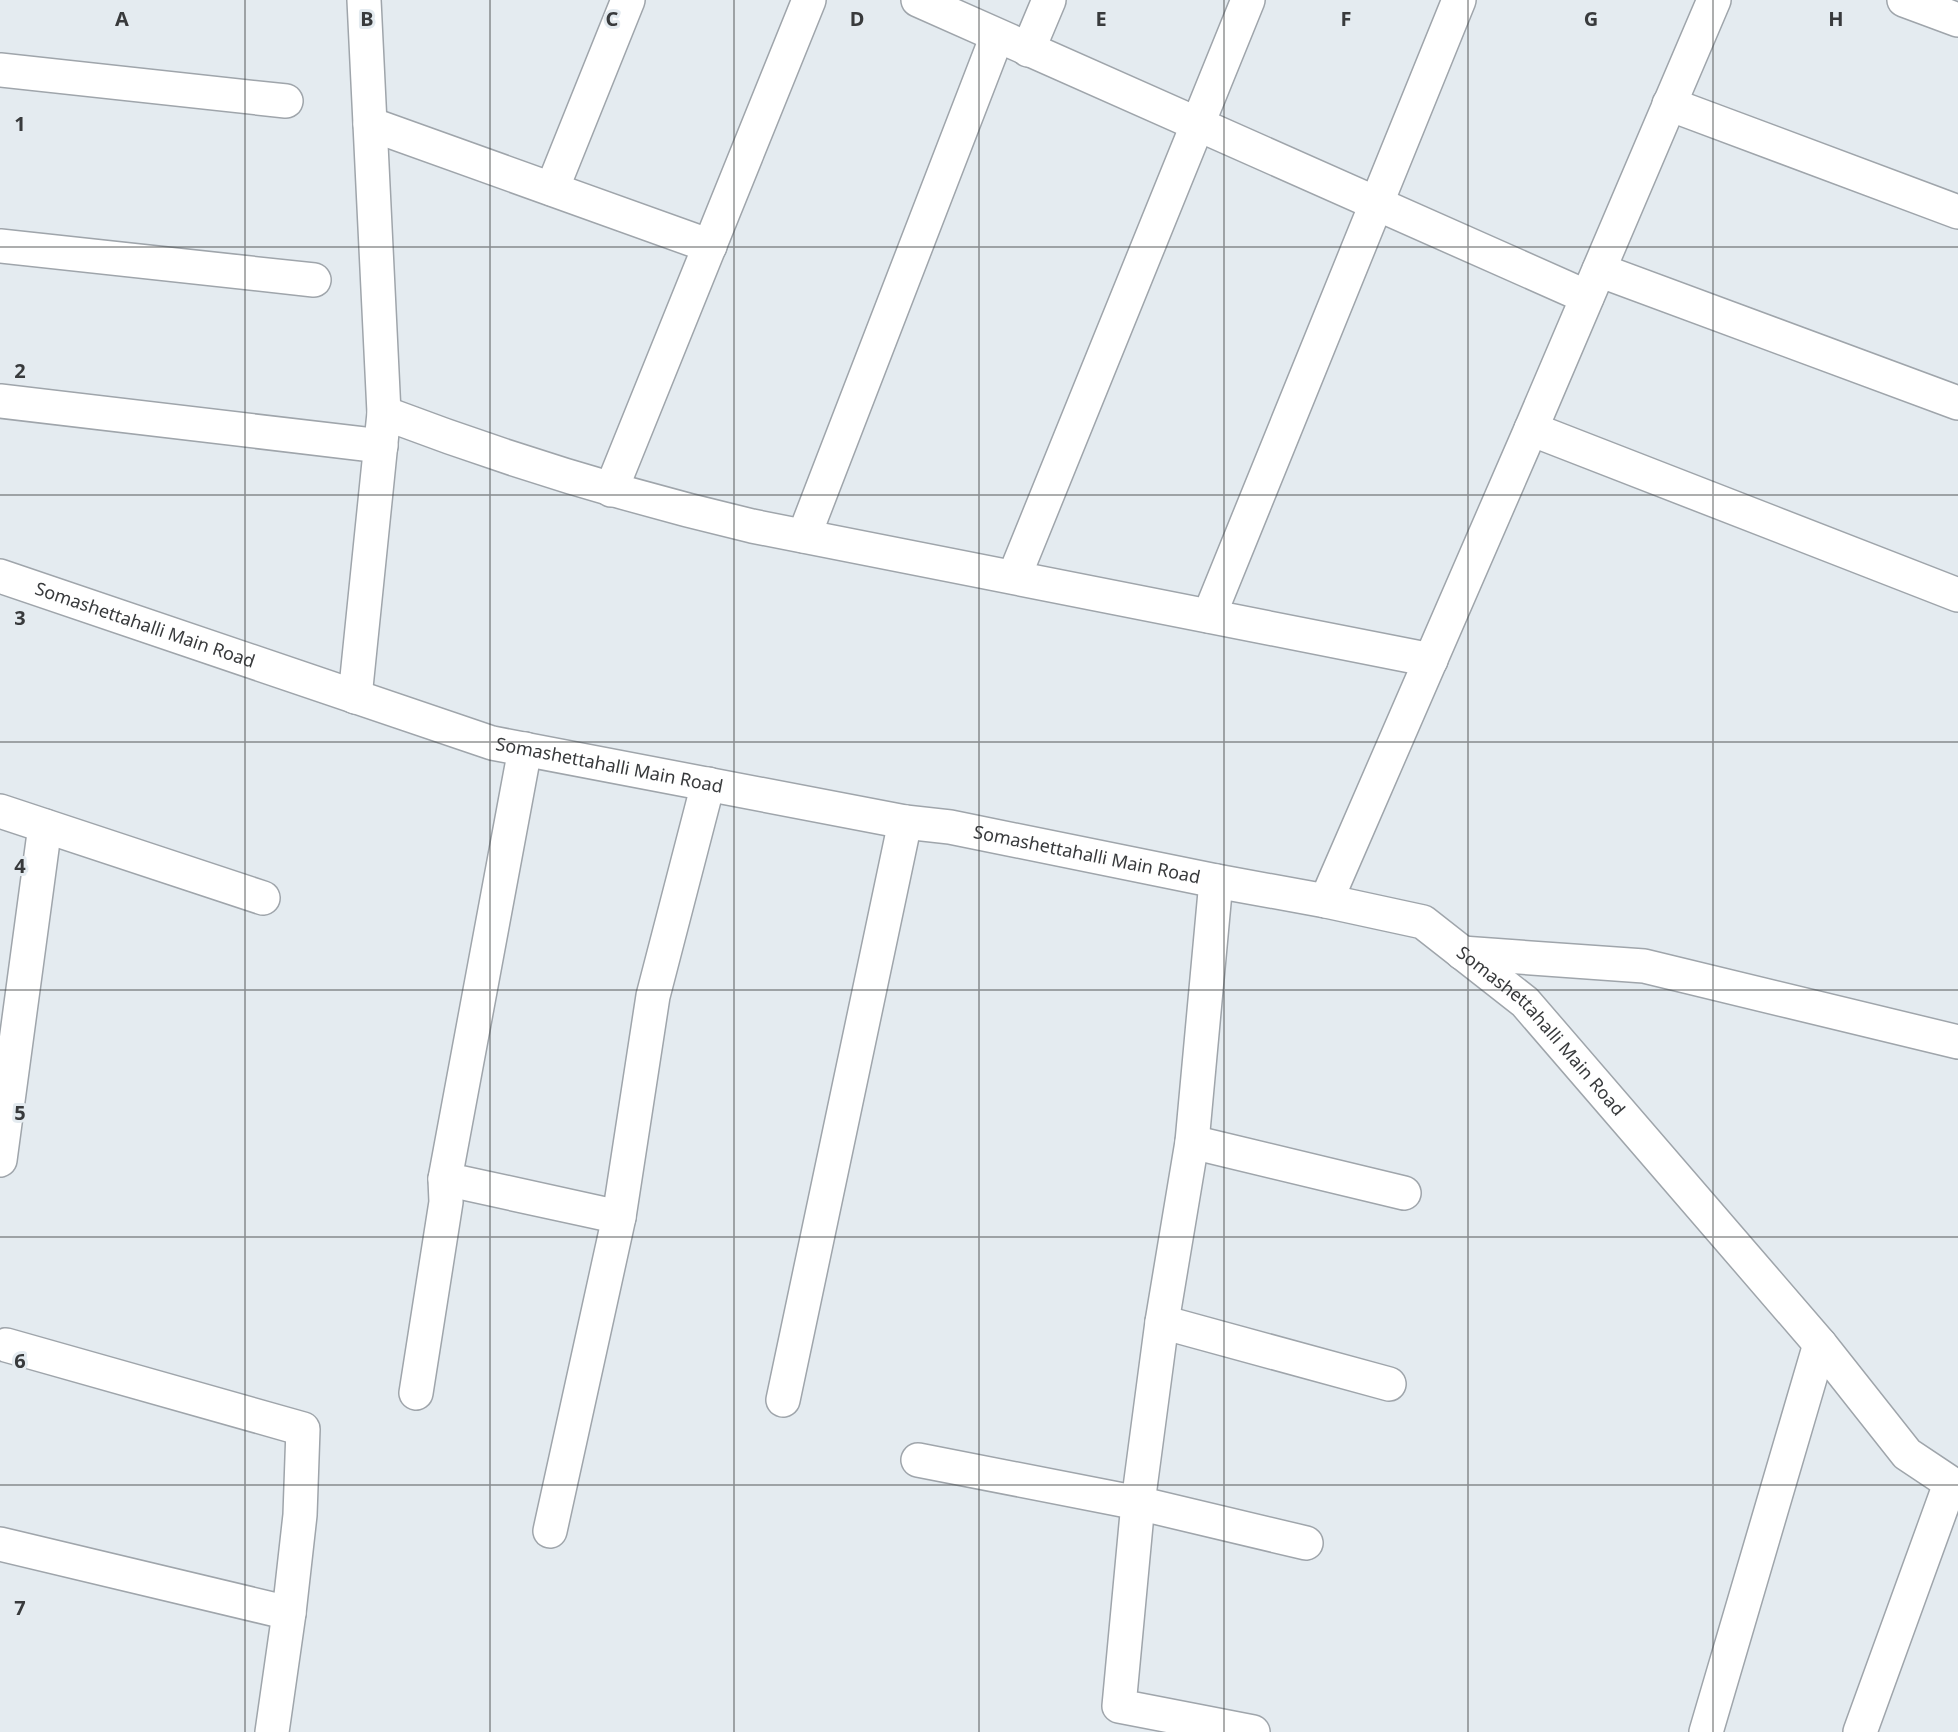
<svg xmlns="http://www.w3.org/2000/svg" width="1958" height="1732" font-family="'Noto Sans',sans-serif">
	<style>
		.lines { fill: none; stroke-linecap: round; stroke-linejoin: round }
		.minor-casing { stroke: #9fa5ab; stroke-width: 36 }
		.minor { stroke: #fff; stroke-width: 33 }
		.grid { fill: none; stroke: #383a3c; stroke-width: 1.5; stroke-opacity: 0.55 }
		.labels { text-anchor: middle; stroke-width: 6; stroke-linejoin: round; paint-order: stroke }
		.street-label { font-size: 18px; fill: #383a3c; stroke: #e4ebf0 }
		.grid-label { font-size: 20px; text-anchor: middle; font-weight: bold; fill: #383a3c; stroke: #e4ebf0; stroke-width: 6; stroke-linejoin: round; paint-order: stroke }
	</style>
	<rect width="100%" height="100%" fill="#e4ebf0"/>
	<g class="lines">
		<defs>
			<g id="minor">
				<path d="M 918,0 L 1587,297"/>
				<path d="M 1904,0 L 1958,20"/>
				<path d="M 1028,50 L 1049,0"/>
				<path d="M 0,70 L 286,101"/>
				<path d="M 1669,104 L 1958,212"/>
				<path d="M 370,124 L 710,246"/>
				<path d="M 552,189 L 628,0"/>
				<path d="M 0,246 L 314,280"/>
				<path d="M 1599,270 L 1958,403"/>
				<path d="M 0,401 L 381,446"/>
				<path d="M 384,413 C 505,459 625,496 752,526 L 1431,660"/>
				<path d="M 1531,429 L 1958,595"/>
				<path d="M 611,490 L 809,0"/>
				<path d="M 804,536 L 997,36"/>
				<path id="s1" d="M 0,576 L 492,743 L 905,822 L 950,827 L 1216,881 L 1326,901 L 1423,922 L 1525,1002 L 1820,1344 L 1907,1454 L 1958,1488"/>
				<path d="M 1014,577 L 1248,0"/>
				<path d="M 1209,616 L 1459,0"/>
				<path d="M 355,697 L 384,413 L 364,0"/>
				<path d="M 525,749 L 445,1179 L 619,1217 L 653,996 L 708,784"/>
				<path d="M 0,811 L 263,898"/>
				<path d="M 1216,881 L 1192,1142 L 1162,1322 L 1138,1503 L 1119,1706 L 1253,1732"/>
				<path d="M 1326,901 L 1531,429 L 1714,0"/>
				<path d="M 1462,953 L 1644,966 L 1958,1042"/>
				<path d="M 1192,1142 L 1404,1193"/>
				<path d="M 0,1160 L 45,826"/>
				<path d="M 1162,1322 L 1389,1384"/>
				<path d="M 416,1393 L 446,1202 L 445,1179"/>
				<path d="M 783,1400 L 905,822"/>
				<path d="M 918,1460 L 1138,1503 L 1306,1543"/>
				<path d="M 550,1531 L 619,1217"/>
				<path d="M 0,1544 L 289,1613 L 300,1515 L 303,1429 L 6,1345"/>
				<path d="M 272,1732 L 289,1613"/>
				<path d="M 1706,1732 L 1820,1344"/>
				<path d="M 1860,1732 L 1950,1484"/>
			</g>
		</defs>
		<use href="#minor" class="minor-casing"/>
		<use href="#minor" class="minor"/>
	</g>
	<path class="grid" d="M 245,0 L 245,1732M 490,0 L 490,1732M 734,0 L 734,1732M 979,0 L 979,1732M 1224,0 L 1224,1732M 1468,0 L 1468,1732M 1713,0 L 1713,1732M 0,247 L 1958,247M 0,495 L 1958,495M 0,742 L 1958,742M 0,990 L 1958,990M 0,1237 L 1958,1237M 0,1485 L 1958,1485"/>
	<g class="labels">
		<g class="street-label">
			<text dy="6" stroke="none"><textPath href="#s1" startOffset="153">Somashettahalli Main Road</textPath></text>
			<text dy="6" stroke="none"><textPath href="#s1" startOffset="639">Somashettahalli Main Road</textPath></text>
			<text dy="6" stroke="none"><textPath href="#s1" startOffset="1125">Somashettahalli Main Road</textPath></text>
			<text dy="6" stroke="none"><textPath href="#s1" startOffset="1629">Somashettahalli Main Road</textPath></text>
		</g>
	</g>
	<g class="grid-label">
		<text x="122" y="26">A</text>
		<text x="367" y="26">B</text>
		<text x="612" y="26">C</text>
		<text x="857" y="26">D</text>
		<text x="1101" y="26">E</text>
		<text x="1346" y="26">F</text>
		<text x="1591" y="26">G</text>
		<text x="1836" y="26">H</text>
		<text x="20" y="131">1</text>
		<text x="20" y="378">2</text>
		<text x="20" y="625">3</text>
		<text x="20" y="873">4</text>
		<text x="20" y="1120">5</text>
		<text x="20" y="1368">6</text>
		<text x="20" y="1615">7</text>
	</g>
</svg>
